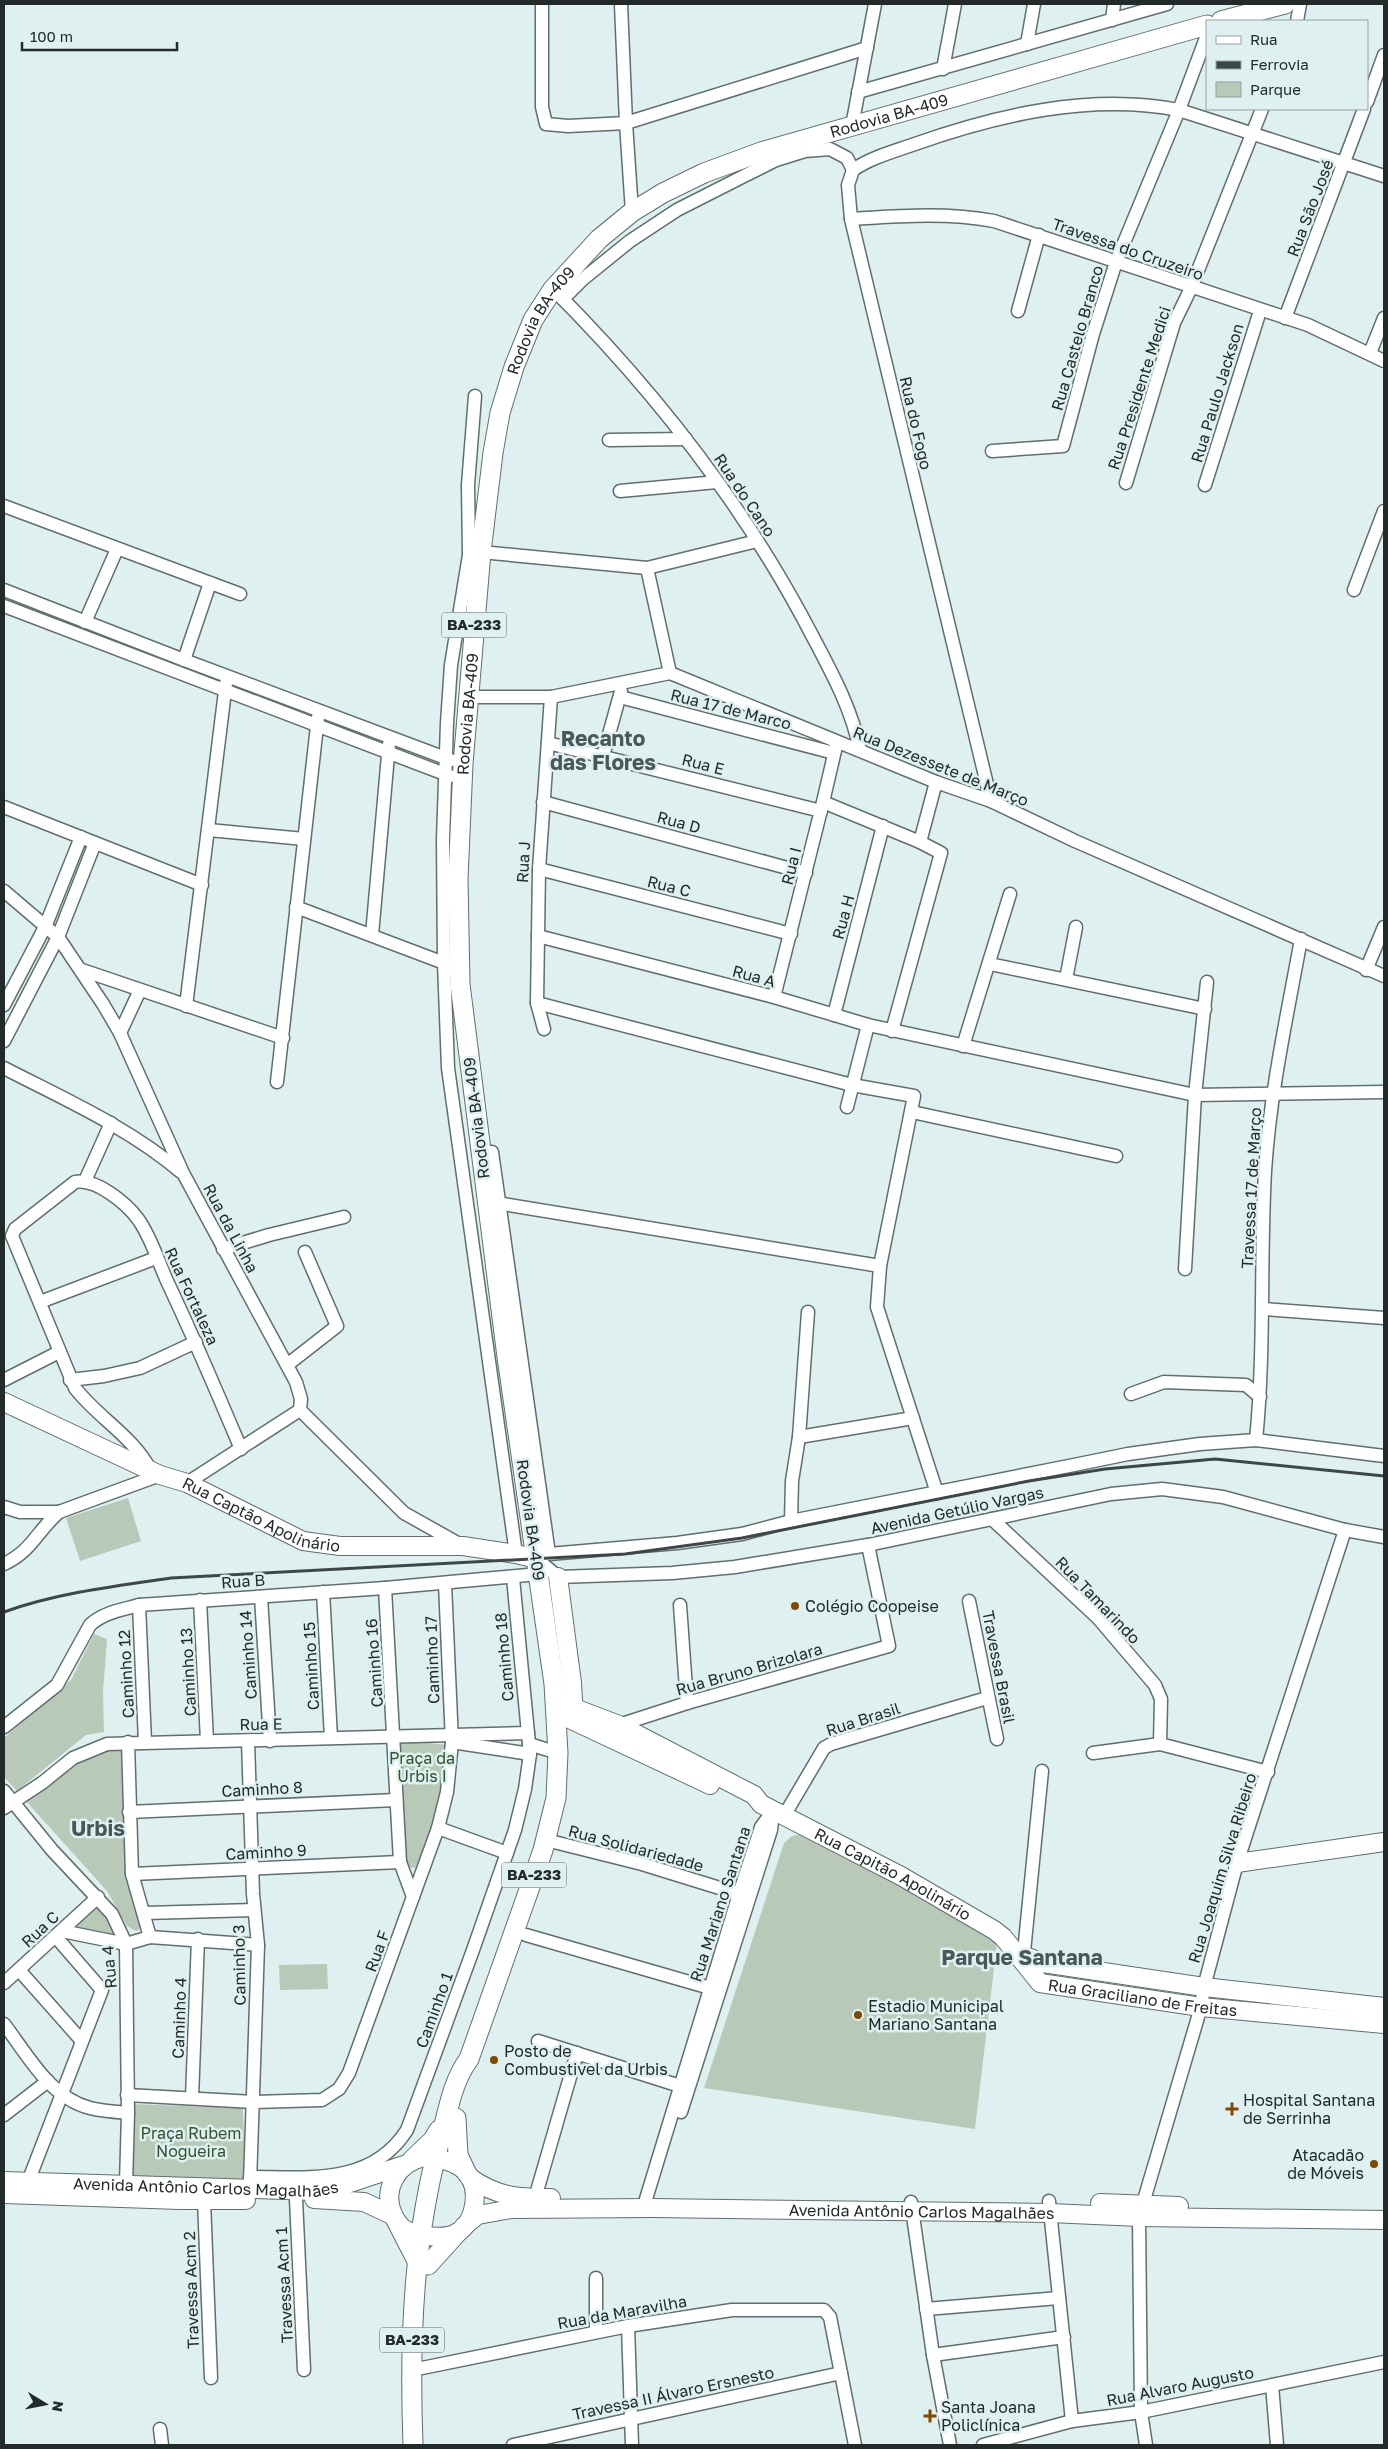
<svg xmlns="http://www.w3.org/2000/svg" width="1388" height="2449" font-family="'Golos Text',sans-serif">
	<style>
		.green { fill: #b9c9b7 }
		.lines { fill: none; stroke-linecap: round; stroke-linejoin: round }
		.street-casing { stroke: #5f6f6f; stroke-width: 15 }
		.secondary-casing { stroke: #5f6f6f; stroke-width: 20 }
		.primary-casing { stroke: #5f6f6f; stroke-width: 21 }
		.street { stroke: #fff; stroke-width: 12 }
		.secondary { stroke: #fff; stroke-width: 18 }
		.primary { stroke: #fff; stroke-width: 19 }
		.rail { stroke: #3e4747; stroke-width: 3 }
		.poi-dot { fill: #834800; stroke: #def0f0; stroke-width: 2 }
		.labels { text-anchor: middle; stroke-width: 5; stroke-linejoin: round; paint-order: stroke }
		.shield { fill: #def0f0; stroke: #5b6565; stroke-width: 1 }
		.shield-label { font-size: 15px; font-weight: bold; fill: #232a2a }
		.street-label { font-size: 16px; fill: #232a2a; stroke: #def0f0 }
		.poi-label { font-size: 16px; fill: #232a2a; stroke: #def0f0; text-anchor: start }
		.park-label { font-size: 16px; fill: #31532e; stroke: #def0f0 }
		.district-label { font-size: 21px; font-weight: bold; fill: #485757; stroke: #def0f0 }
	</style>
	<rect width="100%" height="100%" fill="#def0f0"/>
	<g class="green">
		<path d="M 128,1498 L 141,1541 L 80,1561 L 66,1518 Z"/>
		<path d="M 94,1634 L 107,1639 L 103,1692 L 104,1732 L 86,1735 L 17,1791 L 4,1777 L 4,1738 L 71,1680 Z"/>
		<path d="M 397,1740 L 449,1745 L 435,1822 L 415,1868 L 402,1867 Z"/>
		<path d="M 122,1747 L 142,1928 L 136,1931 L 127,1926 L 107,1891 L 26,1801 L 86,1752 Z"/>
		<path d="M 801,1834 L 991,1934 L 997,1943 L 975,2129 L 704,2088 L 784,1843 L 792,1836 Z"/>
		<path d="M 103,1898 L 122,1933 L 115,1937 L 105,1932 L 73,1926 Z"/>
		<path d="M 327,1964 L 328,1989 L 280,1990 L 279,1965 Z"/>
		<path d="M 130,2104 L 243,2108 L 245,2179 L 129,2177 Z"/>
	</g>
	<g class="lines">
		<defs>
			<g id="street">
				<path d="M 542,4 L 542,107 L 546,124 L 568,126 L 626,123 L 867,48"/>
				<path d="M 621,4 L 626,123 L 632,212"/>
				<path d="M 1112,20 L 1114,4"/>
				<path d="M 1297,21 L 1300,4"/>
				<path d="M 1027,44 L 1034,4"/>
				<path d="M 943,69 L 955,4"/>
				<path d="M 858,92 L 1167,4"/>
				<path d="M 1367,102 L 1384,55"/>
				<path d="M 852,126 L 875,4"/>
				<path d="M 851,219 C 899,216 946,212 994,221 L 1308,325 L 1384,361"/>
				<path d="M 553,289 C 656,392 747,509 814,639 C 833,675 852,710 860,750"/>
				<path d="M 563,299 L 583,279 L 630,241 L 677,210 L 744,176 L 776,160 L 805,151 L 830,149 L 847,158 L 853,170"/>
				<path d="M 1018,311 L 1039,235"/>
				<path d="M 1285,318 L 1364,109"/>
				<path d="M 1370,353 L 1384,318"/>
				<path d="M 475,396 L 468,485 L 469,555 L 451,665 L 447,723 L 443,840 L 444,963 L 448,1068 L 516,1554"/>
				<path d="M 609,440 L 686,439"/>
				<path d="M 992,451 L 1063,446 L 1093,334 L 1116,262 L 1179,110 L 1207,35"/>
				<path d="M 1126,483 L 1174,323 L 1191,288 L 1262,109"/>
				<path d="M 1205,485 L 1260,311"/>
				<path d="M 620,491 L 717,482"/>
				<path d="M 4,506 L 240,594"/>
				<path d="M 481,552 L 647,568 L 757,541"/>
				<path d="M 647,568 L 670,673"/>
				<path d="M 4,590 L 184,660 L 451,760"/>
				<path d="M 1354,590 L 1384,511"/>
				<path d="M 4,606 L 450,776"/>
				<path d="M 85,622 L 117,549"/>
				<path d="M 184,660 L 210,583"/>
				<path d="M 468,697 L 551,697 L 670,673 L 936,782 L 991,801 L 1075,841 L 1384,976"/>
				<path d="M 620,697 L 834,753"/>
				<path d="M 548,743 L 821,811"/>
				<path d="M 603,756 L 621,691"/>
				<path d="M 991,801 L 851,219 L 848,185 L 853,170 C 870,158 892,152 912,145 C 996,115 1090,93 1179,110 L 1384,176"/>
				<path d="M 543,802 L 806,873"/>
				<path d="M 823,802 L 920,842 L 941,853 L 892,1031"/>
				<path d="M 4,807 L 202,885"/>
				<path d="M 209,830 L 304,839"/>
				<path d="M 920,842 L 936,782"/>
				<path d="M 539,869 L 791,934"/>
				<path d="M 4,891 L 58,937 L 103,1004 L 120,1033 L 183,1173 L 296,1382 L 301,1399 L 300,1410 L 404,1513 L 461,1545"/>
				<path d="M 296,907 L 444,963 L 448,969"/>
				<path d="M 372,935 L 389,744"/>
				<path d="M 538,936 L 774,997 L 868,1025 L 1195,1095 L 1384,1092"/>
				<path d="M 990,964 L 1205,1009"/>
				<path d="M 82,970 L 283,1038"/>
				<path d="M 1366,970 L 1384,927"/>
				<path d="M 1066,979 L 1076,927"/>
				<path d="M 774,997 L 823,802 L 837,742"/>
				<path d="M 537,1003 L 852,1085 L 914,1096 L 880,1266 L 877,1307 L 937,1493"/>
				<path d="M 4,1005 L 45,927 L 81,837"/>
				<path d="M 186,1006 L 226,683"/>
				<path d="M 834,1015 L 883,826"/>
				<path d="M 544,1029 L 537,1003 L 539,869 L 551,697"/>
				<path d="M 120,1033 L 140,990"/>
				<path d="M 4,1041 L 58,937 L 95,843"/>
				<path d="M 963,1046 L 1010,894"/>
				<path d="M 4,1068 C 64,1099 128,1127 181,1172"/>
				<path d="M 277,1082 L 318,717"/>
				<path d="M 847,1107 L 868,1025"/>
				<path d="M 912,1112 L 1116,1156"/>
				<path d="M 492,1152 L 549,1554"/>
				<path d="M 85,1181 L 111,1123"/>
				<path d="M 491,1202 L 880,1266"/>
				<path d="M 223,1249 L 269,1235 L 344,1217"/>
				<path d="M 1185,1269 L 1195,1095 L 1207,982"/>
				<path d="M 40,1302 L 156,1258"/>
				<path d="M 1264,1309 L 1384,1318"/>
				<path d="M 287,1365 L 337,1326 L 305,1252"/>
				<path d="M 4,1380 L 59,1352"/>
				<path d="M 70,1380 L 104,1376 L 140,1368 L 196,1342"/>
				<path d="M 1131,1394 L 1164,1382 L 1246,1385 L 1260,1397"/>
				<path d="M 799,1437 L 808,1312"/>
				<path d="M 1256,1440 C 1265,1350 1260,1261 1265,1171 C 1270,1093 1287,1016 1301,939"/>
				<path d="M 151,1471 C 133,1436 98,1418 75,1388 L 12,1236 L 15,1229 L 75,1182 C 96,1178 126,1203 138,1219 C 151,1237 158,1261 167,1281 C 193,1336 217,1392 241,1449"/>
				<path d="M 187,1483 L 300,1410"/>
				<path d="M 4,1507 L 20,1512 L 59,1512"/>
				<path d="M 992,1519 L 1098,1618 L 1155,1685 L 1161,1699 L 1160,1744 L 1268,1772"/>
				<path d="M 791,1521 L 792,1481 L 799,1437 L 913,1418"/>
				<path d="M 536,1553 L 549,1554 L 677,1543 L 742,1534 L 791,1521 L 1069,1466 L 1128,1454 L 1200,1444 L 1256,1440 L 1384,1456"/>
				<path d="M 537,1559 L 558,1577 L 672,1573 L 735,1567 L 868,1545 L 1111,1494 L 1162,1489 L 1223,1497 L 1345,1530 L 1384,1537"/>
				<path d="M 4,1564 C 32,1551 37,1531 59,1512 L 160,1475"/>
				<path d="M 385,1588 L 400,1862 L 413,1897"/>
				<path d="M 323,1592 L 331,1738"/>
				<path d="M 261,1597 L 270,1741"/>
				<path d="M 200,1600 L 207,1741"/>
				<path d="M 969,1601 L 997,1739"/>
				<path d="M 139,1605 L 145,1742"/>
				<path d="M 680,1605 L 687,1703"/>
				<path d="M 619,1725 L 687,1703 L 889,1646 L 868,1545"/>
				<path d="M 4,1727 L 57,1685 L 90,1625 C 104,1612 122,1610 139,1605 L 385,1588 L 539,1574"/>
				<path d="M 248,1741 L 253,1894 L 258,1945 L 250,2183"/>
				<path d="M 128,1742 L 132,1874 L 150,1937"/>
				<path d="M 452,1742 L 530,1754"/>
				<path d="M 529,1744 L 558,1753"/>
				<path d="M 1093,1753 L 1160,1744"/>
				<path d="M 4,1791 L 52,1850 L 112,1914 L 126,1944 L 128,2113 L 126,2184"/>
				<path d="M 4,1808 L 42,1783 L 73,1758 L 107,1744 L 528,1733"/>
				<path d="M 129,1812 L 396,1800"/>
				<path d="M 784,1816 L 824,1748 L 831,1744 L 987,1698"/>
				<path d="M 438,1828 L 507,1853"/>
				<path d="M 554,1842 L 642,1864 L 739,1894"/>
				<path d="M 132,1874 L 400,1862"/>
				<path d="M 145,1913 L 254,1910"/>
				<path d="M 62,1931 L 126,1944 L 150,1937 L 258,1945"/>
				<path d="M 526,1935 L 710,1988"/>
				<path d="M 1023,1962 L 1042,1771"/>
				<path d="M 19,1970 L 81,2040"/>
				<path d="M 4,1983 L 98,1897"/>
				<path d="M 4,2024 C 27,2054 50,2098 90,2108 C 102,2111 116,2112 128,2113"/>
				<path d="M 538,2041 L 680,2086"/>
				<path d="M 127,2095 L 254,2102 L 322,2100 L 339,2089 L 349,2073 L 438,1828 L 447,1792 L 452,1742 L 445,1584"/>
				<path d="M 192,2098 L 198,1939"/>
				<path d="M 681,2112 L 771,1830 L 773,1811"/>
				<path d="M 4,2115 L 48,2081"/>
				<path d="M 250,2177 C 308,2177 371,2186 407,2130 L 473,1950 L 515,1830 L 525,1789 L 530,1754 L 513,1578"/>
				<path d="M 28,2182 L 102,1990 L 56,1937"/>
				<path d="M 535,2198 L 577,2053"/>
				<path d="M 296,2199 L 304,2370"/>
				<path d="M 646,2199 L 739,1894 L 761,1827 L 773,1811"/>
				<path d="M 204,2200 L 211,2378"/>
				<path d="M 1049,2201 L 1072,2421"/>
				<path d="M 911,2202 L 933,2355 L 950,2445"/>
				<path d="M 596,2278 L 596,2332"/>
				<path d="M 926,2309 L 1059,2298"/>
				<path d="M 628,2326 L 632,2445"/>
				<path d="M 933,2355 L 1064,2337"/>
				<path d="M 422,2368 L 628,2326 L 732,2310 L 824,2310 L 830,2317 L 855,2445"/>
				<path d="M 1272,2385 L 1277,2445"/>
				<path d="M 160,2429 L 162,2445"/>
				<path d="M 513,2445 L 841,2373"/>
				<path d="M 983,2445 L 1072,2421 L 1141,2412 L 1384,2362"/>
				<path d="M 1146,2445 L 1141,2412 L 1139,2217 L 1201,2007 L 1204,1987 L 1237,1863 L 1345,1530"/>
			</g>
			<g id="secondary">
				<path id="s1" d="M 4,1402 L 160,1475 L 187,1483 L 303,1541 L 340,1546 L 463,1546 L 516,1554 L 537,1559"/>
				<path d="M 558,1577 L 572,1683 L 574,1718"/>
				<path id="s2" d="M 556,1701 L 619,1725 L 754,1795 L 761,1804 L 901,1876 L 994,1930 L 1003,1937 L 1040,1983 L 1201,2007 L 1384,2024"/>
				<path d="M 559,1714 L 710,1785"/>
				<path d="M 1237,1863 L 1384,1842"/>
				<path d="M 1018,1953 L 1043,1963 L 1204,1987 L 1384,2007"/>
				<path d="M 424,2157 C 437,2158 456,2161 466,2172 C 481,2188 476,2222 457,2233 C 447,2238 433,2237 423,2235 C 409,2233 399,2229 393,2215 C 382,2189 397,2163 424,2157 Z"/>
				<path d="M 469,2177 C 497,2197 518,2198 551,2198"/>
				<path id="s3" d="M 4,2181 L 315,2191 L 344,2185 L 404,2165"/>
				<path d="M 4,2194 L 180,2200 L 246,2200"/>
				<path d="M 314,2199 L 364,2202 L 394,2216"/>
				<path d="M 1100,2203 L 1179,2206"/>
				<path id="s4" d="M 464,2226 L 478,2215 L 511,2209 L 652,2208 L 1050,2213 L 1139,2217 L 1384,2220"/>
			</g>
			<g id="primary">
				<path d="M 1221,21 L 1285,4"/>
				<path d="M 456,2118 L 458,2155 L 466,2172"/>
				<path d="M 412,2160 L 433,2140 L 439,2130"/>
				<path d="M 397,2222 L 417,2261"/>
				<path d="M 428,2265 L 457,2233"/>
				<path id="s5" d="M 413,2445 C 409,2338 413,2233 443,2129 C 449,2105 454,2079 469,2059 L 543,1850 L 556,1798 L 558,1753 L 554,1684 L 507,1357 L 460,984 L 458,879 L 463,764 L 481,552 L 493,453 L 500,413 L 514,367 L 533,320 L 553,289 L 599,239 L 632,212 L 663,193 L 704,173 L 761,152 L 1207,25"/>
			</g>
		</defs>
		<use href="#street" class="street-casing"/>
		<use href="#secondary" class="secondary-casing"/>
		<use href="#primary" class="primary-casing"/>
		<use href="#street" class="street"/>
		<use href="#secondary" class="secondary"/>
		<use href="#primary" class="primary"/>
		<path class="rail" d="M 4,1612 C 57,1593 115,1586 171,1578 L 625,1554 L 742,1538 L 1029,1481 L 1105,1469 L 1215,1459 L 1384,1476"/>
	</g>
	<g class="poi-dot">
		<circle cx="795" cy="1606" r="5"/>
		<circle cx="858" cy="2015" r="5"/>
		<circle cx="494" cy="2060" r="5"/>
		<path d="M1229.5 2101.5h5v5h5v5h-5v5h-5v-5h-5v-5h5z"/>
		<circle cx="1374" cy="2164" r="5"/>
		<path d="M927.5 2408.5h5v5h5v5h-5v5h-5v-5h-5v-5h5z"/>
	</g>
	<g class="labels">
		<g class="shield">
			<rect x="441.5" y="612.5" width="65" height="25" rx="4"/>
			<rect x="501.5" y="1862.5" width="65" height="25" rx="4"/>
			<rect x="379.5" y="2327.5" width="65" height="25" rx="4"/>
		</g>
		<g class="shield-label">
			<text x="474" y="630">BA-233</text>
			<text x="534" y="1880">BA-233</text>
			<text x="412" y="2345">BA-233</text>
		</g>
		<g class="street-label">
			<text dy="6" stroke="none"><textPath href="#s5" startOffset="2585">Rodovia BA-409</textPath></text>
			<text transform="translate(1310 208) rotate(-69)" y="6">Rua São José</text>
			<text transform="translate(1128 249) rotate(19)" y="6">Travessa do Cruzeiro</text>
			<text dy="6" stroke="none"><textPath href="#s5" startOffset="2165">Rodovia BA-409</textPath></text>
			<text transform="translate(1077 338) rotate(-74)" y="6">Rua Castelo Branco</text>
			<text transform="translate(1139 388) rotate(-72)" y="6">Rua Presidente Medici</text>
			<text transform="translate(1217 393) rotate(-73)" y="6">Rua Paulo Jackson</text>
			<text transform="translate(916 423) rotate(77)" y="6">Rua do Fogo</text>
			<text transform="translate(745 495) rotate(56)" y="6">Rua do Cano</text>
			<text transform="translate(731 709) rotate(14)" y="6">Rua 17 de Marco</text>
			<text dy="6" stroke="none"><textPath href="#s5" startOffset="1760">Rodovia BA-409</textPath></text>
			<text transform="translate(703 764) rotate(14)" y="6">Rua E</text>
			<text transform="translate(941 766) rotate(22)" y="6">Rua Dezessete de Março</text>
			<text transform="translate(679 822) rotate(15)" y="6">Rua D</text>
			<text transform="translate(523 862) rotate(-87)" y="6">Rua J</text>
			<text transform="translate(791 866) rotate(-76)" y="6">Rua I</text>
			<text transform="translate(669 886) rotate(14)" y="6">Rua C</text>
			<text transform="translate(843 917) rotate(-75)" y="6">Rua H</text>
			<text transform="translate(754 976) rotate(15)" y="6">Rua A</text>
			<text transform="translate(476 1118) rotate(-97)" y="6">Rodovia BA-409</text>
			<text transform="translate(1251 1188) rotate(-87)" y="6">Travessa 17 de Março</text>
			<text transform="translate(231 1228) rotate(62)" y="6">Rua da Linha</text>
			<text transform="translate(192 1296) rotate(65)" y="6">Rua Fortaleza</text>
			<text transform="translate(957 1510) rotate(-12)" y="6">Avenida Getúlio Vargas</text>
			<text dy="6" stroke="none"><textPath href="#s1" startOffset="282">Rua Captão Apolinário</textPath></text>
			<text transform="translate(531 1520) rotate(82)" y="6">Rodovia BA-409</text>
			<text transform="translate(243 1581) rotate(-4)" y="6">Rua B</text>
			<text transform="translate(1098 1600) rotate(46)" y="6">Rua Tamarindo</text>
			<text transform="translate(248 1655) rotate(-94)" y="6">Caminho 14</text>
			<text transform="translate(504 1657) rotate(-95)" y="6">Caminho 18</text>
			<text transform="translate(432 1660) rotate(-92)" y="6">Caminho 17</text>
			<text transform="translate(374 1663) rotate(-94)" y="6">Caminho 16</text>
			<text transform="translate(311 1666) rotate(-93)" y="6">Caminho 15</text>
			<text transform="translate(999 1667) rotate(79)" y="6">Travessa Brasil</text>
			<text transform="translate(749 1669) rotate(-16)" y="6">Rua Bruno Brizolara</text>
			<text transform="translate(188 1672) rotate(-93)" y="6">Caminho 13</text>
			<text transform="translate(126 1674) rotate(-93)" y="6">Caminho 12</text>
			<text transform="translate(863 1719) rotate(-18)" y="6">Rua Brasil</text>
			<text transform="translate(261 1724) rotate(-1)" y="6">Rua E</text>
			<text transform="translate(262 1789) rotate(-3)" y="6">Caminho 8</text>
			<text transform="translate(636 1848) rotate(15)" y="6">Rua Solidariedade</text>
			<text transform="translate(266 1852) rotate(-3)" y="6">Caminho 9</text>
			<text transform="translate(1222 1868) rotate(-73)" y="6">Rua Joaquim Silva Ribeiro</text>
			<text dy="6" stroke="none"><textPath href="#s2" startOffset="380">Rua Capitão Apolinário</textPath></text>
			<text transform="translate(720 1904) rotate(-72)" y="6">Rua Mariano Santana</text>
			<text transform="translate(40 1929) rotate(-43)" y="6">Rua C</text>
			<text transform="translate(377 1951) rotate(-70)" y="6">Rua F</text>
			<text transform="translate(239 1965) rotate(-91)" y="6">Caminho 3</text>
			<text transform="translate(109 1967) rotate(-95)" y="6">Rua 4</text>
			<text dy="6" stroke="none"><textPath href="#s2" startOffset="670">Rua Graciliano de Freitas</textPath></text>
			<text transform="translate(434 2010) rotate(-70)" y="6">Caminho 1</text>
			<text transform="translate(179 2018) rotate(-88)" y="6">Caminho 4</text>
			<text dy="6" stroke="none"><textPath href="#s3" startOffset="202">Avenida Antônio Carlos Magalhães</textPath></text>
			<text dy="6" stroke="none"><textPath href="#s4" startOffset="462">Avenida Antônio Carlos Magalhães</textPath></text>
			<text transform="translate(284 2285) rotate(-93)" y="6">Travessa Acm 1</text>
			<text transform="translate(191 2290) rotate(-92)" y="6">Travessa Acm 2</text>
			<text transform="translate(622 2312) rotate(-10)" y="6">Rua da Maravilha</text>
			<text transform="translate(1180 2386) rotate(-11)" y="6">Rua Alvaro Augusto</text>
			<text transform="translate(673 2393) rotate(-12)" y="6">Travessa II Álvaro Ersnesto</text>
		</g>
		<g class="poi-label">
			<text x="805" y="1612">Colégio Coopeise</text>
			<text x="868" y="2012">Estadio Municipal<tspan x="868" dy="18">Mariano Santana</tspan></text>
			<text x="504" y="2057">Posto de<tspan x="504" dy="18">Combustivel da Urbis</tspan></text>
			<text x="1243" y="2106">Hospital Santana<tspan x="1243" dy="18">de Serrinha</tspan></text>
			<text x="1364" y="2161" text-anchor="end">Atacadão<tspan x="1364" dy="18">de Móveis</tspan></text>
			<text x="941" y="2413">Santa Joana<tspan x="941" dy="18">Policlínica</tspan></text>
		</g>
		<g class="park-label">
			<text x="422" y="1764">Praça da<tspan x="422" dy="18">Urbis I</tspan></text>
			<text x="191" y="2139">Praça Rubem<tspan x="191" dy="18">Nogueira</tspan></text>
		</g>
		<g class="district-label">
			<text x="603" y="746">Recanto<tspan x="603" dy="24">das Flores</tspan></text>
			<text x="98" y="1836">Urbis</text>
			<text x="1022" y="1965">Parque Santana</text>
		</g>
	</g>
	<rect width="1388" height="2449" fill="none" stroke="#232a2a" stroke-width="10"/>
	<rect x="1206" y="20" width="162" height="90" fill="#def0f0" stroke="#93a1a1"/>
	<rect x="1216" y="36" width="25" height="8" fill="#ffffff" stroke="#93a1a1"/>
	<text x="1250" y="45" font-size="15" fill="#232a2a">Rua</text>
	<rect x="1216" y="61" width="25" height="8" fill="#3e4747" stroke="#93a1a1"/>
	<text x="1250" y="70" font-size="15" fill="#232a2a">Ferrovia</text>
	<rect x="1216" y="82" width="25" height="15" fill="#b9c9b7" stroke="#93a1a1"/>
	<text x="1250" y="95" font-size="15" fill="#232a2a">Parque</text>
	<g transform="translate(45 2404) rotate(100)" stroke="#def0f0" stroke-width="4" paint-order="stroke">
	<path d="M0-4L9 19L0 12L-9 19Z" fill="#232a2a"/>
	<text y="-8" font-size="14" font-weight="bold" text-anchor="middle" fill="#232a2a">N</text>
	</g>
	<path d="M22 42v8h155v-8" fill="none" stroke="#232a2a" stroke-width="2.5"/>
	<text x="30" y="42" font-size="15" fill="#232a2a" stroke="#def0f0" stroke-width="4" paint-order="stroke">100 m</text>
</svg>
